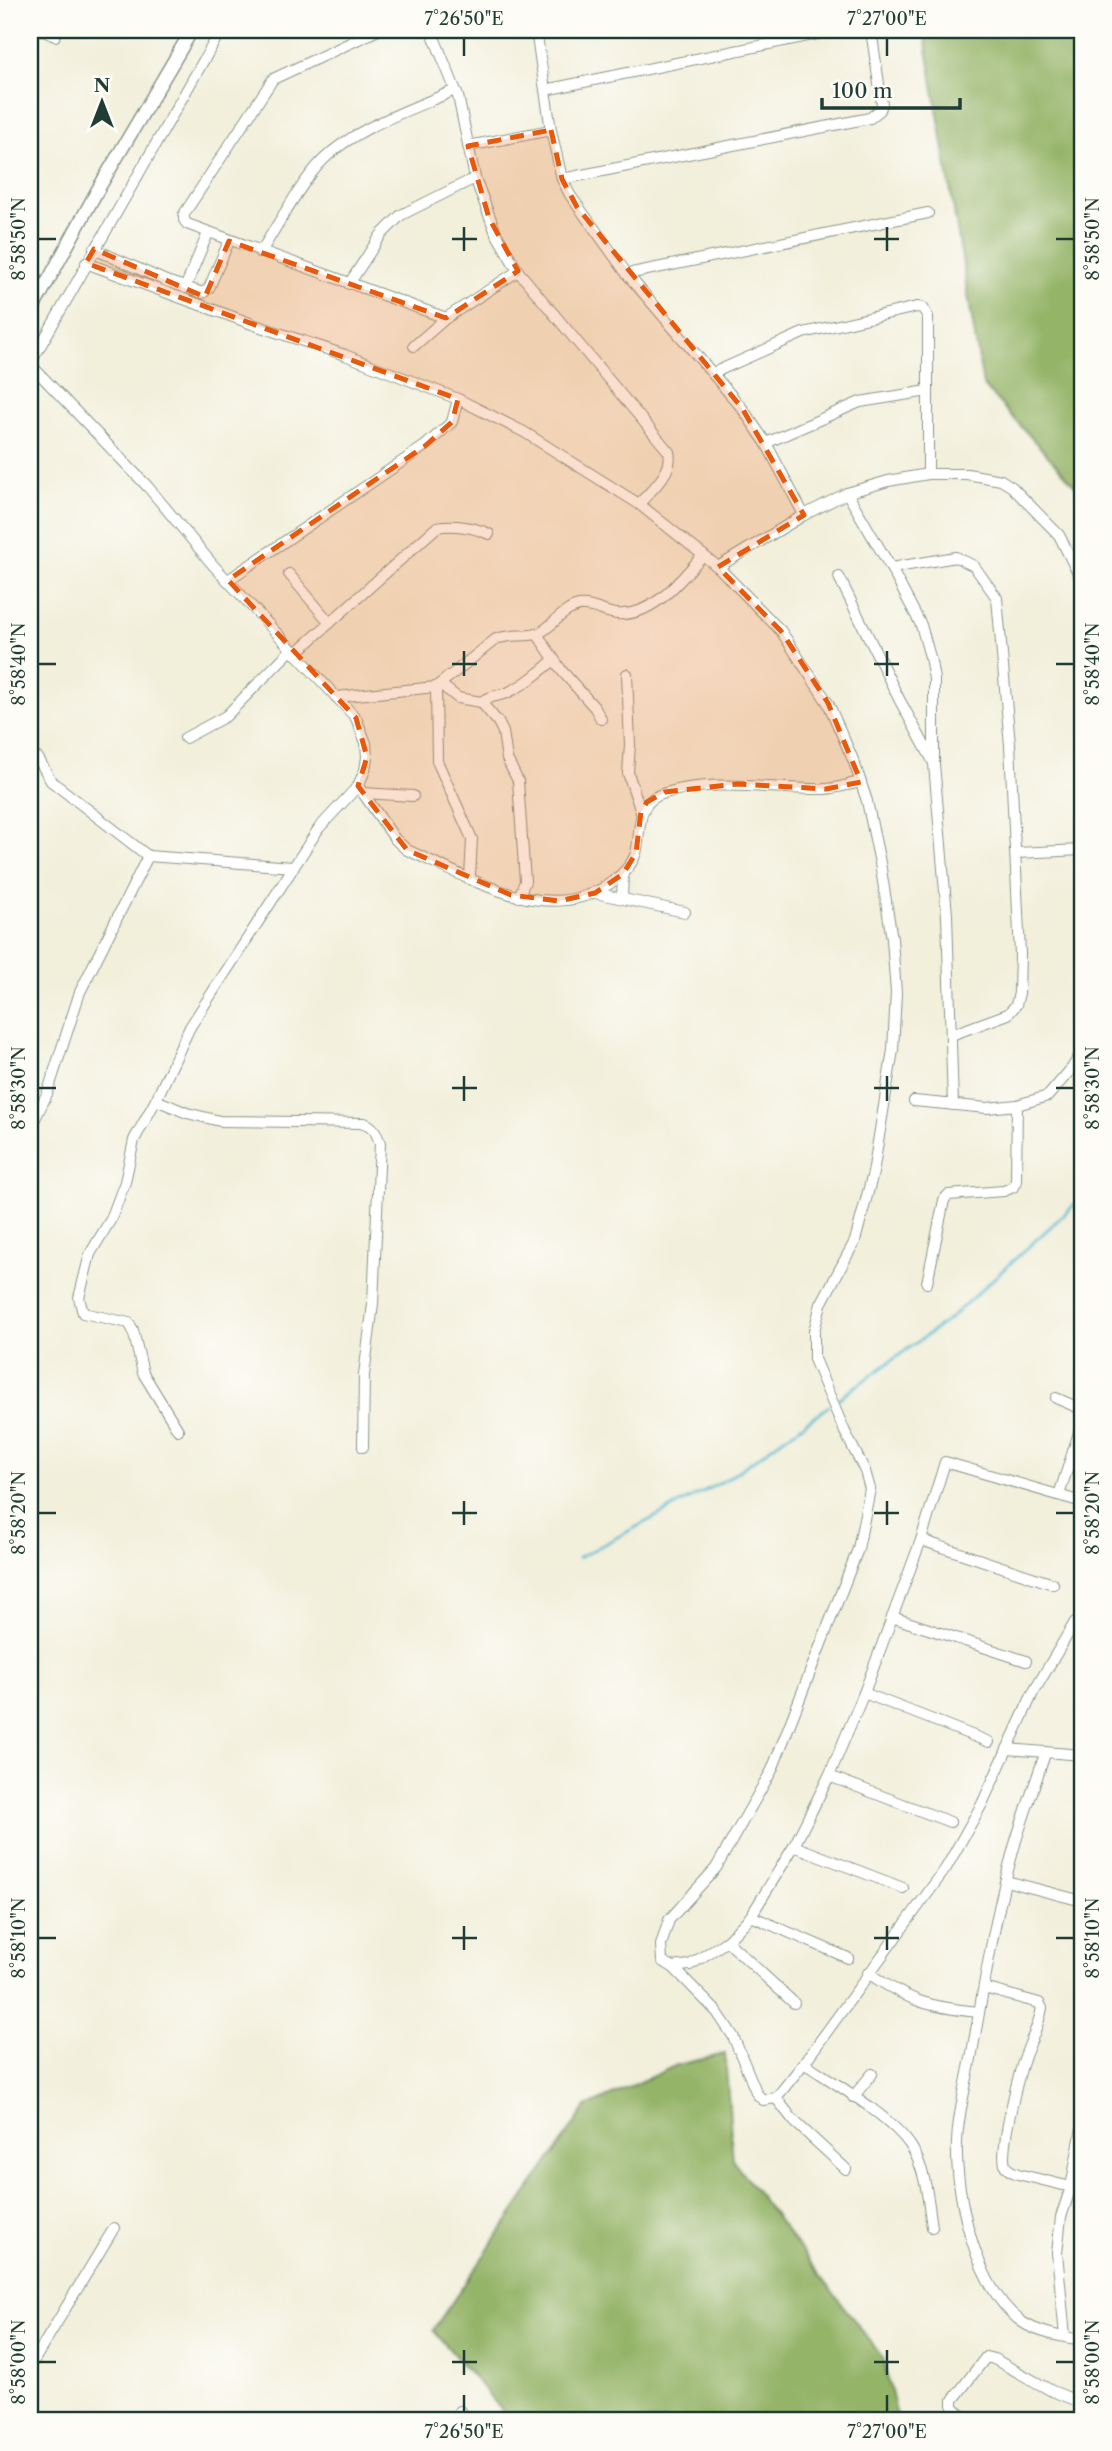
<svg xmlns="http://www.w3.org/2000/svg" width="1112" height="2451" font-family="'Libre Caslon Text',serif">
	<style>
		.forest { fill: #94b468; stroke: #5a784e; stroke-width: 2 }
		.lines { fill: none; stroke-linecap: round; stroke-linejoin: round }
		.stream { stroke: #54bad2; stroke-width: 2.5 }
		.minor-casing { stroke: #889688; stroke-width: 12 }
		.major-casing { stroke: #889688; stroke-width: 15 }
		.minor { stroke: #fff; stroke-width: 10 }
		.major { stroke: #fff; stroke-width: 12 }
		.marked { fill: #e8590c; fill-opacity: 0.2; stroke: #e8590c; stroke-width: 5; stroke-dasharray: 14 9; stroke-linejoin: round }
		.ticks { fill: none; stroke: #1f3d34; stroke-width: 2.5 }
		.neatline { fill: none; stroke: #1f3d34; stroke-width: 2.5 }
		.ticks-label { font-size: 18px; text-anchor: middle; fill: #1f3d34 }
	</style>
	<rect width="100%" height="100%" fill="#fdfcf7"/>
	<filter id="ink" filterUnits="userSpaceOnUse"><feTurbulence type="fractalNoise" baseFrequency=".0143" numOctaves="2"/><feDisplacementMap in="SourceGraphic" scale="14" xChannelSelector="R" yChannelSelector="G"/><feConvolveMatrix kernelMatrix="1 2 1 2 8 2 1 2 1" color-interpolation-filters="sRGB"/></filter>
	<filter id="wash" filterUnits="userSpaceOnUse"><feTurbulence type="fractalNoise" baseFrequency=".00686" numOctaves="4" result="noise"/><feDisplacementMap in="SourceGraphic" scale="28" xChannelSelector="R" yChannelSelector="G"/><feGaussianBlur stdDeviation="1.57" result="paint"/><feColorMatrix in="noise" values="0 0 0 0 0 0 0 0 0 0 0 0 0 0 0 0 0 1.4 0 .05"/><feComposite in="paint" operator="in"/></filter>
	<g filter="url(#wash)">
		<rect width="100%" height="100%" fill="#f2efdb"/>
		<g class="forest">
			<path d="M 924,30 L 1082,30 L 1082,493 L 983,385 Z"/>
			<path d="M 725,2054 L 733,2161 L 883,2358 L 898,2421 L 511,2421 L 433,2330 L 586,2107 L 677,2065 Z"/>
		</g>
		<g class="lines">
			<g class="stream">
				<path d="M 834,1402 L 948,1320 L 1082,1198"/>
				<path d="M 578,1558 L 727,1479 L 829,1406"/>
			</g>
		</g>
	</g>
	<g filter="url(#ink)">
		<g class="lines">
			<defs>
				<g id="minor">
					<path d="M 42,30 L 55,36"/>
					<path d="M 378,30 L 273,79 L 184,214 L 184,220 L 187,224 L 446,318"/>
					<path d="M 431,30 L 458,96 L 475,178 L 496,233 L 518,271 L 669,452 C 674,472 651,490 639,504"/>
					<path d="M 536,30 L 551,130 L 562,179 L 570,195 L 627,274 L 742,408 L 766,443 L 804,515"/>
					<path d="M 545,90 L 837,30"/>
					<path d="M 30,128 L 30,129"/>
					<path d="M 468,146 L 551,130"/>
					<path d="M 562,179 L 870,118 L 880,110 L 882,104 L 871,30"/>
					<path d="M 94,249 L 166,281 L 203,293 L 209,288 L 229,241"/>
					<path d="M 260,253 C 278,225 301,182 323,160 C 356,127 413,109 455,90"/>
					<path d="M 86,263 L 255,325 L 345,355 L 458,399 L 524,432 L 639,504 L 718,567 L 781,631 L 828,703 L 854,762 L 867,801 L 880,863 L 892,939 L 896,993 L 893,1050 L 873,1173 L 855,1241 L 821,1304 L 814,1331 L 814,1359 L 845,1432 L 865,1471 L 870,1489 L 858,1549 L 772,1770 L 716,1868 L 669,1920 L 661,1945 L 662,1961 L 673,1967 L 690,1965 L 727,1941 L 751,1916 L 794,1846 L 829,1776 L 864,1693 L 921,1540 L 945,1462 L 1082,1502"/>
					<path d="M 627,274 L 928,213"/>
					<path d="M 349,284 L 381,235 L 401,215 L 475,178"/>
					<path d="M 185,288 L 208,233"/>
					<path d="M 414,346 L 446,318 L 518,271"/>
					<path d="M 30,364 L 148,487 L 213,565 L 356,718 L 366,743 L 367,757 L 365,770 L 358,786 L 319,828 L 190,1027 L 156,1100 L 134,1140 L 125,1182 L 111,1219 L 90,1254 L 79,1298 L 83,1313 L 129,1323 L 133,1330 L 143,1373 L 178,1430"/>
					<path d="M 30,364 L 221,30"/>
					<path d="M 713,373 L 803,333 L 917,307 L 923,308 L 928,317 L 928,474"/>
					<path d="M 766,443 L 860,402 L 928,391"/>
					<path d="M 847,493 L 891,568 L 921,625 L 930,657 L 934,679 L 934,764 L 947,915 L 953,1105"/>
					<path d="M 718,567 L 804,515 L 847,493 L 888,481 L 928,474 L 967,474 L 1001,480 L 1012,487 L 1059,535 L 1082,581"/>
					<path d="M 891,568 L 956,557 L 974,566 L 997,598 L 1010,745 L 1020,954 L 1019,993 L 1016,1005 L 1008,1014 L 951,1035"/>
					<path d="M 289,574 L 330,623"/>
					<path d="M 839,577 L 899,699 L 934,763"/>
					<path d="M 228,580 L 425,446 L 452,422 L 458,399"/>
					<path d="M 537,634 L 562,671 L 595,708 L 601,719"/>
					<path d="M 295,654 L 437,527 C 453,524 474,527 489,534"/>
					<path d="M 627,674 L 630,745 L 628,773 L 641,812"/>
					<path d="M 440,684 L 458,698 L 481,702 L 498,722 L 503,732 L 507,759 L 518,781 L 525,881 L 519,897"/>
					<path d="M 436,687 L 437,761 L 472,839 L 470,877"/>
					<path d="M 336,697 L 436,687 L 496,639 C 510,633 527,638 539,633 C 553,626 563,609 579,606 C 592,604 604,613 617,614 C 654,617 681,579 703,555"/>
					<path d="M 481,702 C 491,695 496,697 507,693 C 525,685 539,672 554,660"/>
					<path d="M 185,738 L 226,716 L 291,650"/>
					<path d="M 30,754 L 38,758 L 51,781 L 148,856 L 293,867"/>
					<path d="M 358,786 L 395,839 L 407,850 C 467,876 549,929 612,882 C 623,874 634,864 637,849 C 641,825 636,801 665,793 C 717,778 771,790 824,789 C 836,789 849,784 861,782"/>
					<path d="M 363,793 L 413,796"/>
					<path d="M 1016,853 L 1082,850"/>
					<path d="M 595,893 L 685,912"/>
					<path d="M 622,898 L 623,874"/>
					<path d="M 156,1100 L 187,1113 L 220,1121 L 364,1123 C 375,1127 376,1133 380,1143 L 373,1304 L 364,1375 L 363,1447"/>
					<path d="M 914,1101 L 987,1108 L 1017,1105 L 1048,1096 L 1072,1068 L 1082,1052"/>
					<path d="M 30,1129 L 47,1094 L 80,992 L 148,856"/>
					<path d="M 927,1283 L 944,1200 L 948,1195 L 1004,1191 L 1013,1187 L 1016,1181 L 1017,1105"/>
					<path d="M 1056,1398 L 1079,1408 L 1082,1415"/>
					<path d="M 1059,1495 L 1082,1423"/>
					<path d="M 921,1540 L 1053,1584"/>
					<path d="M 892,1617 L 1026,1661"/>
					<path d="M 864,1693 L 989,1742"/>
					<path d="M 1007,1749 L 1082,1755"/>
					<path d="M 1045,1754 C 1035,1784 1024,1814 1015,1844 C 996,1910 985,1980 973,2047 C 968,2078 958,2111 957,2142 C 955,2195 976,2289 1022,2322 C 1038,2333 1063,2337 1082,2340"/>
					<path d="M 829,1776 L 950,1822"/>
					<path d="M 794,1846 L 903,1888"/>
					<path d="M 1006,1881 L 1082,1901"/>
					<path d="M 751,1916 L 848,1958"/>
					<path d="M 727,1941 L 794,2003"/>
					<path d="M 673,1967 L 717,2012 L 733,2036 L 757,2094 L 763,2100 L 776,2098 L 804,2063 L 946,1868 L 982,1804 L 1033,1693 L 1075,1622 L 1082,1619"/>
					<path d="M 868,1973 C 911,2002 928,2007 979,2012"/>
					<path d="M 984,1988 L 1039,2003 L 1042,2008 C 1039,2025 1030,2042 1024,2059 C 1018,2077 1000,2148 1005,2165 C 1007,2170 1013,2172 1018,2174 L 1071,2187 L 1082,2128"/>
					<path d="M 804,2063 C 834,2083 894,2118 912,2148 C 926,2171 928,2201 932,2227"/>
					<path d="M 853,2097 L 872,2074"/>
					<path d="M 776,2098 L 794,2121 L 846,2169"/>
					<path d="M 1065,2336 L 1057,2253 L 1061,2217 L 1071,2187"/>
					<path d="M 30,2367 L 114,2228"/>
					<path d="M 451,2421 L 460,2411"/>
					<path d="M 968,2421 L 953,2407 L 953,2400 L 986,2357 L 994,2359 L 1052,2391 L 1082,2403"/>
				</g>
				<path id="major" d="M 30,314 L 97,191 L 192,30"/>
			</defs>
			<use href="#minor" class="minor-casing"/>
			<use href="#major" class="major-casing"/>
			<use href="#minor" class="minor"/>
			<use href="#major" class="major"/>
		</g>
	</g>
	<path class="marked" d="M 551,130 L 562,179 L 577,207 L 742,408 L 804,515 L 718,567 L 781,631 L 828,703 L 861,782 L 826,789 L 737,784 L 665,792 L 647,802 L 641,812 L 636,853 L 623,874 L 595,893 L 559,901 L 511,895 L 407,850 L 358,786 L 367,757 L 356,718 L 228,580 L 425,446 L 452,422 L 458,399 L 86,263 L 94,249 L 205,297 L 229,241 L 446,318 L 518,271 L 489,218 L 468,146 Z"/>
	<path class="ticks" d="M 464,38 L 464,56M 887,38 L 887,56M 464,227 L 464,251M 887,227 L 887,251M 38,239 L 56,239M 452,239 L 477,239M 874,239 L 899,239M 1056,239 L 1074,239M 464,651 L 464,676M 887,651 L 887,676M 38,664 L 56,664M 452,664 L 477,664M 874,664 L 899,664M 1056,664 L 1074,664M 464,1076 L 464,1101M 887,1076 L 887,1101M 38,1088 L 56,1088M 452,1088 L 477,1088M 874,1088 L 899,1088M 1056,1088 L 1074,1088M 464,1501 L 464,1525M 887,1501 L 887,1525M 38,1513 L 56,1513M 452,1513 L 477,1513M 874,1513 L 899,1513M 1056,1513 L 1074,1513M 464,1926 L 464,1950M 887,1926 L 887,1950M 38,1938 L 56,1938M 452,1938 L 477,1938M 874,1938 L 899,1938M 1056,1938 L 1074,1938M 464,2350 L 464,2375M 887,2350 L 887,2375M 38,2362 L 56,2362M 452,2362 L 477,2362M 874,2362 L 899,2362M 1056,2362 L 1074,2362M 464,2395 L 464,2412M 887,2395 L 887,2412"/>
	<rect width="1112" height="2451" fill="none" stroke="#fdfcf7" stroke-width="77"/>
	<g transform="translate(102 102)" stroke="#fdfcf7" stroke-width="5" paint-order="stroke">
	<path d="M0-5L12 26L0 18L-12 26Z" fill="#1f3d34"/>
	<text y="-10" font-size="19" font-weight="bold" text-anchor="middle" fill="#1f3d34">N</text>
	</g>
	<path d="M822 98v10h138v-10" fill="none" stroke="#1f3d34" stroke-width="3.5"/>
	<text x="832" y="98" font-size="21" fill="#1f3d34" stroke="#fdfcf7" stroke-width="5" paint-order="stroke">100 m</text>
	<rect x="38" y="38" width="1036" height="2374" class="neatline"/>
	<g class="ticks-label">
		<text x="464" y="25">7°26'50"E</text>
		<text x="887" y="25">7°27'00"E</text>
		<text transform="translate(19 239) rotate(-90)" y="6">8°58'50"N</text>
		<text transform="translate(1093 239) rotate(-90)" y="6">8°58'50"N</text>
		<text transform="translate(19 664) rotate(-90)" y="6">8°58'40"N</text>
		<text transform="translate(1093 664) rotate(-90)" y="6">8°58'40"N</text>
		<text transform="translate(19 1088) rotate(-90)" y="6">8°58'30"N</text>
		<text transform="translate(1093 1088) rotate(-90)" y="6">8°58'30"N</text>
		<text transform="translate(19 1513) rotate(-90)" y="6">8°58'20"N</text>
		<text transform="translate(1093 1513) rotate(-90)" y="6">8°58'20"N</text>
		<text transform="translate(19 1938) rotate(-90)" y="6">8°58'10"N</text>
		<text transform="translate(1093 1938) rotate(-90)" y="6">8°58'10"N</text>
		<text transform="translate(19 2362) rotate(-90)" y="6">8°58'00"N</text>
		<text transform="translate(1093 2362) rotate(-90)" y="6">8°58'00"N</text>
		<text x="464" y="2438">7°26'50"E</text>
		<text x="887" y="2438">7°27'00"E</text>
	</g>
</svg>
